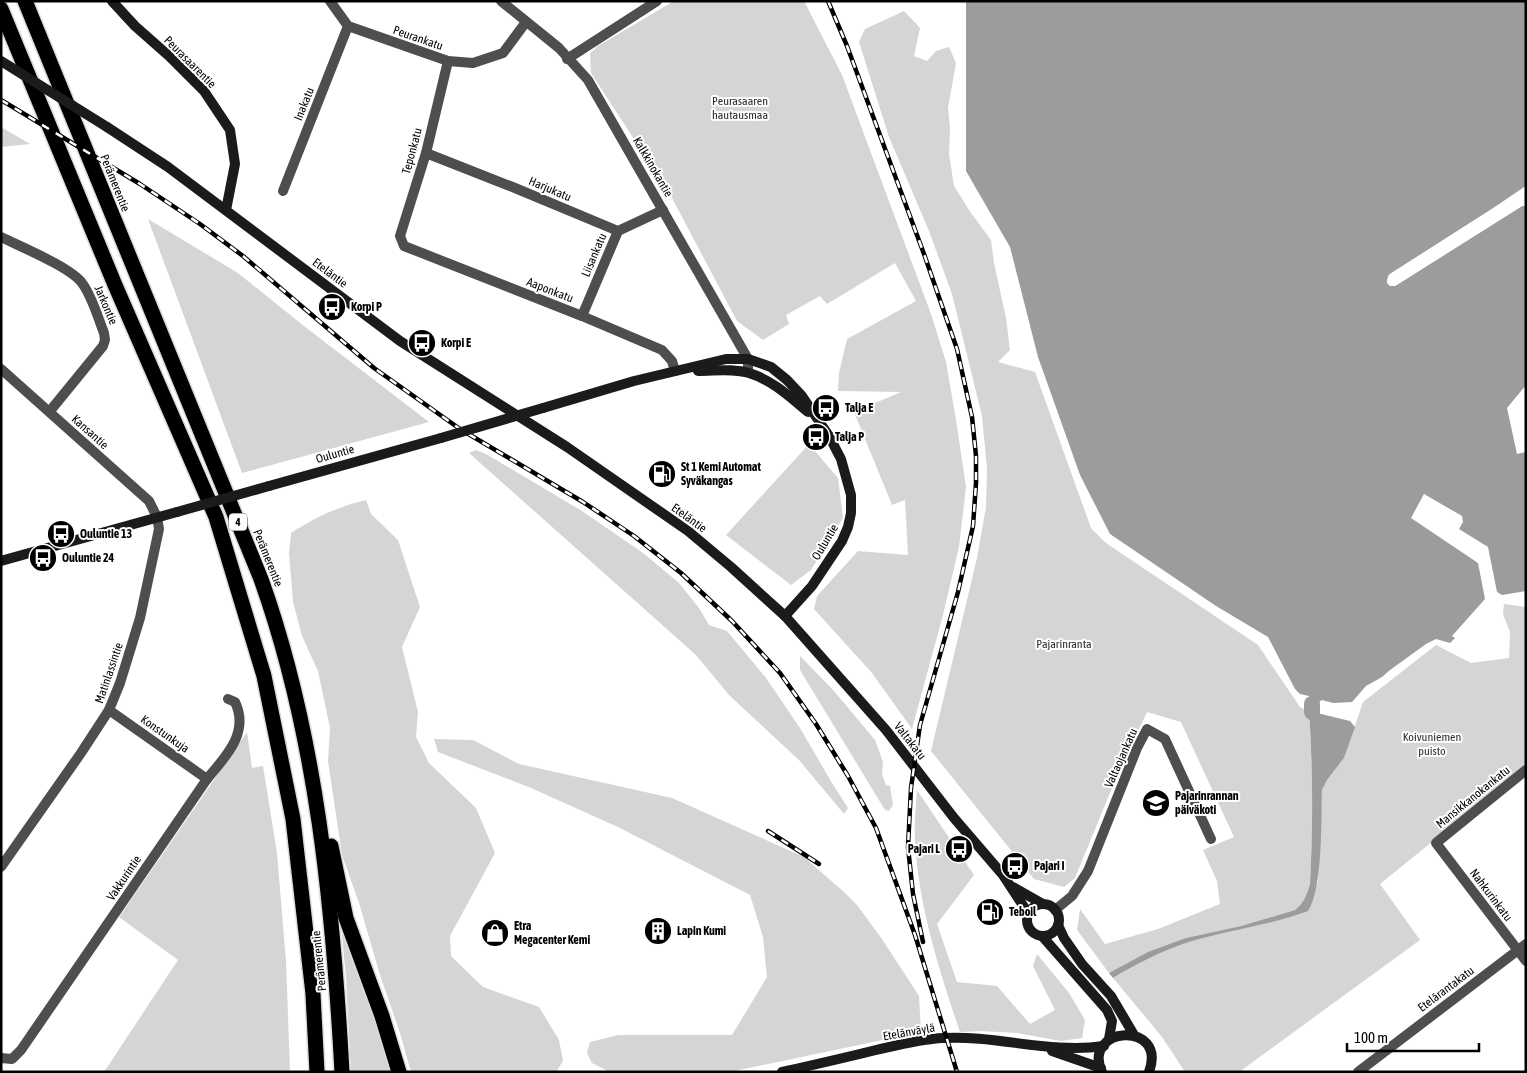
<svg xmlns="http://www.w3.org/2000/svg" width="1527" height="1073" font-family="'Asap Condensed',sans-serif">
	<style>
		.green { fill: #d5d5d5 }
		.water { fill: #9c9c9c }
		.pier { fill: #fff }
		.lines { fill: none; stroke-linecap: round; stroke-linejoin: round }
		.river { stroke: #9c9c9c; stroke-width: 16 }
		.highway-casing { stroke: #dbdbdb; stroke-width: 18 }
		.street { stroke: #4e4e4e; stroke-width: 10 }
		.secondary { stroke: #1b1b1b; stroke-width: 10 }
		.highway { stroke: #000; stroke-width: 15 }
		.rail-casing { stroke: #000; stroke-width: 4.5 }
		.rail { stroke: #fff; stroke-width: 2.5; stroke-dasharray: 8; stroke-linecap: butt }
		.secondary-bridge { stroke: #1b1b1b; stroke-width: 10 }
		.labels { text-anchor: middle; stroke-width: 4; stroke-linejoin: round; paint-order: stroke }
		.shield { fill: #fff; stroke: #4c4c4c; stroke-width: 1 }
		.shield-label { font-size: 11px; font-weight: bold; fill: #000 }
		.street-label { font-size: 12px; fill: #000; stroke: #fff }
		.park-label { font-size: 12px; fill: #2c2c2c; stroke: #fff }
		.poi-label { font-size: 12px; font-weight: bold; fill: #000; stroke: #fff; text-anchor: start }
	</style>
	<rect width="100%" height="100%" fill="#fff"/>
	<g class="green">
		<path d="M 674,1 L 804,1 L 842,75 L 931,314 L 946,362 L 956,420 L 966,487 L 959,547 L 943,615 L 912,729 L 872,673 L 814,609 L 817,596 L 858,551 L 908,555 L 905,500 L 892,505 L 854,412 L 901,392 L 838,391 L 839,373 L 847,339 L 916,301 L 895,263 L 827,304 L 820,296 L 786,315 L 789,324 L 763,340 L 737,321 L 671,196 L 591,73 L 590,53 L 598,46 Z"/>
		<path d="M 904,11 L 920,28 L 914,56 L 927,61 L 936,51 L 949,47 L 956,63 L 948,108 L 950,127 L 949,154 L 954,186 L 971,213 L 991,240 L 994,263 L 1006,318 L 1010,350 L 998,362 L 1035,372 L 1091,528 L 1106,543 L 1258,645 L 1300,707 L 1309,711 C 1313,769 1313,826 1310,884 C 1307,894 1304,903 1295,910 L 1241,926 L 1186,938 L 1109,973 L 1077,930 L 1080,909 L 1105,944 L 1158,929 L 1220,904 L 1217,881 L 1203,850 L 1234,837 L 1181,722 L 1147,712 L 1114,783 L 1075,878 L 1064,887 L 1034,879 L 931,751 L 977,558 L 986,507 L 987,468 L 982,416 L 952,294 L 929,231 L 889,137 L 859,42 L 865,29 Z"/>
		<path d="M 1,127 L 30,144 L 1,147 Z"/>
		<path d="M 148,219 L 238,273 L 304,326 L 429,422 L 242,473 Z"/>
		<path d="M 809,444 L 838,478 L 843,518 L 811,570 L 791,585 L 726,535 Z"/>
		<path d="M 476,450 L 486,454 L 582,511 L 643,553 L 679,583 L 699,608 L 709,625 L 727,631 L 766,678 L 800,728 L 832,783 L 848,808 L 844,814 L 799,760 L 729,695 L 696,655 L 469,453 Z"/>
		<path d="M 366,500 L 371,514 L 398,540 L 420,607 L 402,647 L 418,712 L 416,737 L 429,763 L 476,808 L 495,853 L 450,936 L 451,956 L 483,987 L 539,1007 L 559,1040 L 563,1061 L 556,1072 L 411,1072 L 400,1033 L 380,975 L 359,903 L 342,855 L 328,761 L 330,728 L 318,671 L 302,636 L 293,602 L 289,553 L 291,533 C 316,517 337,507 366,500 Z"/>
		<path d="M 1504,604 L 1526,607 L 1526,766 L 1380,884 L 1420,940 L 1239,1072 L 1185,1072 L 1162,1037 L 1113,978 C 1136,964 1160,952 1186,943 C 1226,930 1268,926 1308,910 L 1318,881 L 1322,790 L 1327,780 L 1344,758 L 1363,702 L 1436,645 L 1471,663 L 1509,658 L 1510,632 L 1503,614 Z"/>
		<path d="M 800,656 L 834,691 L 875,740 L 883,762 L 882,774 L 886,785 L 890,786 L 893,805 L 889,811 L 885,810 L 800,670 Z"/>
		<path d="M 247,732 L 252,768 L 263,766 L 277,853 L 286,961 L 290,1072 L 104,1072 L 178,960 L 119,917 Z"/>
		<path d="M 434,739 L 473,740 L 519,764 L 672,798 L 804,857 L 844,892 L 857,905 L 882,939 L 919,996 L 921,1032 L 729,1072 L 610,1072 L 592,1063 L 587,1053 L 590,1042 L 618,1035 L 732,1035 L 767,977 L 763,937 L 750,895 L 618,827 L 531,788 L 438,752 Z"/>
		<path d="M 917,790 L 974,875 L 937,924 L 957,982 L 997,986 L 1030,1024 L 1055,1010 L 1033,966 L 1037,954 L 1069,993 L 1085,1020 L 1082,1038 L 1061,1041 L 1017,1033 L 980,1031 L 960,1032 C 939,969 918,905 915,839 C 914,823 916,806 917,790 Z"/>
		<path d="M 340,914 L 351,957 L 376,1019 L 393,1072 L 351,1072 L 346,977 Z"/>
	</g>
	<g class="water">
		<path d="M 966,1 L 1526,1 L 1526,186 L 1495,207 L 1390,274 L 1388,276 L 1387,283 L 1395,286 L 1522,206 L 1526,206 L 1526,385 L 1507,408 L 1517,454 L 1526,452 L 1526,591 L 1502,595 L 1497,592 L 1488,547 L 1459,529 L 1463,522 L 1462,516 L 1424,494 L 1411,518 L 1478,563 L 1485,599 L 1452,636 L 1455,638 L 1450,643 L 1436,639 L 1426,644 L 1390,670 L 1382,677 L 1366,686 L 1352,702 L 1333,703 L 1322,700 L 1314,705 L 1311,704 L 1309,696 L 1300,694 L 1295,689 L 1268,637 L 1216,606 L 1110,534 L 1080,475 L 1038,357 L 1010,247 L 966,171 Z"/>
		<path d="M 1309,711 L 1350,721 L 1355,727 L 1344,758 L 1327,780 L 1322,790 C 1321,818 1323,889 1308,911 C 1268,926 1226,930 1186,943 C 1160,952 1136,964 1113,978 L 1109,973 L 1148,952 L 1186,938 L 1241,926 L 1295,910 C 1304,903 1307,894 1310,884 C 1313,826 1313,769 1309,711 Z"/>
	</g>
	<path class="pier" d="M 1526,186 L 1526,189 L 1497,210 L 1392,276 L 1389,282 L 1394,283 L 1521,204 L 1526,203 L 1526,206 L 1522,206 L 1395,286 L 1390,286 L 1387,283 L 1387,280 L 1390,274 L 1495,207 Z"/>
	<g class="lines">
		<path class="river" d="M 1312,712 L 1312,704"/>
		<defs>
			<g id="highway">
				<path d="M 25,1 L 261,579 C 317,736 333,907 342,1072"/>
				<path d="M 1,9 L 115,285 L 216,517 L 264,676 L 293,819 L 313,994 L 317,1072"/>
				<path d="M 331,846 L 346,918 L 382,1016 L 399,1072"/>
			</g>
		</defs>
		<use href="#highway" class="highway-casing"/>
		<g class="street">
			<path d="M 330,1 L 348,26 L 448,61 L 473,63 L 503,53 L 526,22"/>
			<path d="M 501,1 L 559,48 L 588,80 L 736,338 L 748,359 L 748,372"/>
			<path d="M 567,59 L 657,1"/>
			<path d="M 448,61 L 426,153 L 400,236 L 404,246 L 582,316 L 662,350 L 672,361 L 675,371"/>
			<path d="M 426,153 L 515,188 L 618,231 L 663,210"/>
			<path d="M 283,191 L 348,26"/>
			<path d="M 1,237 C 21,247 70,267 82,283 C 92,296 98,318 104,333 L 105,340 L 103,346 L 50,411"/>
			<path d="M 582,316 L 618,231"/>
			<path d="M 1,369 L 149,501 L 157,517 L 159,529 L 140,618 L 120,683 L 109,710 L 81,753 L 1,867"/>
			<path d="M 109,710 L 207,779"/>
			<path d="M 1526,770 L 1436,843 L 1526,961"/>
			<path d="M 1055,910 L 1072,896 L 1088,871 L 1137,748 L 1147,729 L 1165,739 L 1211,839"/>
			<path d="M 1,1058 L 12,1059 L 21,1050 L 207,779 C 225,757 250,733 235,702 L 228,699"/>
			<path d="M 1358,1072 L 1526,944"/>
		</g>
		<g class="secondary">
			<path d="M 112,1 L 135,26 L 169,56 L 204,91 L 230,130 L 235,164 L 226,210"/>
			<path d="M 107,127 L 168,167 L 400,341 L 567,447 L 688,531 L 731,567 L 785,616 L 886,730 L 954,818 L 1003,875 L 1028,913"/>
			<path d="M 698,371 C 715,371 733,368 749,373 C 772,380 790,397 808,412"/>
			<path d="M 543,408 L 634,381 L 726,359 L 748,359 L 771,367 L 787,380 L 802,396 L 829,436 L 841,459 L 851,495 L 851,513 L 848,527 L 842,541 L 812,586 L 785,616"/>
			<path d="M 269,486 L 441,438"/>
			<path d="M 1,561 L 177,512"/>
			<path d="M 1013,887 L 1043,904"/>
			<circle cx="1043" cy="920" r="16"/>
			<path d="M 1058,925 L 1064,938 L 1082,964 L 1111,996 L 1134,1035"/>
			<path d="M 1042,936 L 1107,1010 L 1112,1021 L 1109,1039"/>
			<path d="M 1052,1051 L 1101,1068"/>
			<path d="M 782,1072 C 813,1065 844,1058 876,1050 C 898,1045 921,1039 943,1038 C 997,1035 1050,1054 1104,1046"/>
			<path d="M 1102,1072 C 1081,1026 1168,1020 1149,1072"/>
		</g>
		<use href="#highway" class="highway"/>
		<defs>
			<g id="rail">
				<path d="M 828,1 L 847,46 L 924,254 L 957,349 L 972,417 L 976,456 L 976,483 L 973,526 L 958,592 L 920,725 L 911,788 L 908,847 L 913,894 L 923,942"/>
				<path d="M 1,100 L 140,184 L 200,224 L 243,256 L 374,368 L 460,429 L 583,502 L 634,536 L 681,573 L 732,621 L 780,673 L 816,724 L 848,776 L 876,828 L 915,935 L 957,1072"/>
				<path d="M 768,831 L 819,864"/>
			</g>
		</defs>
		<use href="#rail" class="rail-casing"/>
		<use href="#rail" class="rail"/>
		<g class="secondary-bridge">
			<path d="M 1,61 L 107,127"/>
			<path d="M 441,438 L 543,408"/>
			<path d="M 177,512 L 269,486"/>
		</g>
	</g>
	<defs>
		<symbol id="bus-disc" viewBox="-11 -11 22 22"><circle r="9.5" fill="#000" stroke="#fff"/><path d="M-5-6H5V4H4V6H2V4H-2V6H-4V4H-5ZM-3.5-4V0h7V-4ZM-3.5 1.2v1.5H-2V1.2ZM2 1.2v1.5H3.5V1.2Z" fill="#fff"/></symbol>
		<symbol id="fuel-disc" viewBox="-11 -11 22 22"><circle r="9.5" fill="#000" stroke="#fff"/><path d="M-5.5-6h7V0h2V4h1.3V-2.5L3-4.5l.8-.8L6-3V5H2.5V1h-1V6h-7ZM-4.2-4.7v3.2H.2V-4.7Z" fill="#fff"/></symbol>
		<symbol id="school-disc" viewBox="-11 -11 22 22"><circle r="9.5" fill="#000" stroke="#fff"/><path d="M0-5L7-2L0 1L-7-2ZM-4 1L0 2.5L4 1V4Q0 6-4 4Z" fill="#fff"/></symbol>
		<symbol id="building-disc" viewBox="-11 -11 22 22"><circle r="9.5" fill="#000" stroke="#fff"/><path d="M-4-6H4V6H1V3H-1V6H-4ZM-2.5-4.3h1.7v1.8h-1.7ZM.8-4.3h1.7v1.8H.8ZM-2.5-1h1.7V.8h-1.7ZM.8-1h1.7V.8H.8Z" fill="#fff"/></symbol>
		<symbol id="shop-disc" viewBox="-11 -11 22 22"><circle r="9.5" fill="#000" stroke="#fff"/><path d="M-5-2.5h2.3a2.7 3.5 0 0 1 5.4 0H5L5.5 6h-11ZM-1.5-2.5h3a1.5 2.3 0 0 0-3 0Z" fill="#fff"/></symbol>
	</defs>
	<g fill-rule="evenodd">
		<use href="#bus-disc" x="316" y="291" width="32" height="32"/>
		<use href="#bus-disc" x="406" y="327" width="32" height="32"/>
		<use href="#bus-disc" x="810" y="392" width="32" height="32"/>
		<use href="#bus-disc" x="800" y="421" width="32" height="32"/>
		<use href="#fuel-disc" x="646" y="458" width="32" height="32"/>
		<use href="#bus-disc" x="45" y="518" width="32" height="32"/>
		<use href="#bus-disc" x="27" y="542" width="32" height="32"/>
		<use href="#school-disc" x="1140" y="787" width="32" height="32"/>
		<use href="#bus-disc" x="943" y="833" width="32" height="32"/>
		<use href="#bus-disc" x="999" y="850" width="32" height="32"/>
		<use href="#fuel-disc" x="974" y="896" width="32" height="32"/>
		<use href="#building-disc" x="642" y="915" width="32" height="32"/>
		<use href="#shop-disc" x="479" y="917" width="32" height="32"/>
	</g>
	<g class="labels">
		<rect class="shield" x="229" y="513.5" width="18" height="17" rx="4"/>
		<g class="shield-label">
			<text x="238" y="526">4</text>
		</g>
		<g class="street-label">
			<text transform="translate(418 38) rotate(19)" y="4">Peurankatu</text>
			<text transform="translate(190 62) rotate(45)" y="4">Peurasaarentie</text>
			<text transform="translate(304 104) rotate(-68)" y="4">Inakatu</text>
			<text transform="translate(412 151) rotate(-75)" y="4">Teponkatu</text>
			<text transform="translate(653 167) rotate(60)" y="4">Kalkkinokantie</text>
			<text transform="translate(115 183) rotate(68)" y="4">Perämerentie</text>
			<text transform="translate(550 189) rotate(23)" y="4">Harjukatu</text>
			<text transform="translate(594 255) rotate(-67)" y="4">Liisankatu</text>
			<text transform="translate(330 273) rotate(37)" y="4">Eteläntie</text>
			<text transform="translate(550 290) rotate(21)" y="4">Aaponkatu</text>
			<text transform="translate(106 305) rotate(67)" y="4">Jarkontie</text>
			<text transform="translate(90 432) rotate(42)" y="4">Kansantie</text>
			<text transform="translate(335 454) rotate(-16)" y="4">Ouluntie</text>
			<text transform="translate(689 518) rotate(36)" y="4">Eteläntie</text>
			<text transform="translate(825 542) rotate(-59)" y="4">Ouluntie</text>
			<text transform="translate(268 558) rotate(68)" y="4">Perämerentie</text>
			<text transform="translate(109 673) rotate(-71)" y="4">Matinlassintie</text>
			<text transform="translate(165 734) rotate(35)" y="4">Konstunkuja</text>
			<text transform="translate(910 741) rotate(52)" y="4">Valtakatu</text>
			<text transform="translate(1121 758) rotate(-66)" y="4">Valtaojankatu</text>
			<text transform="translate(1473 797) rotate(-39)" y="4">Mansikkanokankatu</text>
			<text transform="translate(124 878) rotate(-56)" y="4">Vakkurintie</text>
			<text transform="translate(1491 895) rotate(53)" y="4">Nahkurinkatu</text>
			<text transform="translate(319 961) rotate(-96)" y="4">Perämerentie</text>
			<text transform="translate(1446 989) rotate(-37)" y="4">Etelärantakatu</text>
			<text transform="translate(909 1032) rotate(-10)" y="4">Etelänväylä</text>
		</g>
		<g class="park-label">
			<text x="740" y="105">Peurasaaren<tspan x="740" dy="14">hautausmaa</tspan></text>
			<text x="1064" y="648">Pajarinranta</text>
			<text x="1432" y="741">Koivuniemen<tspan x="1432" dy="14">puisto</tspan></text>
		</g>
		<g class="poi-label">
			<text x="351" y="311">Korpi P</text>
			<text x="441" y="347">Korpi E</text>
			<text x="845" y="412">Talja E</text>
			<text x="835" y="441">Talja P</text>
			<text x="681" y="471">St 1 Kemi Automat<tspan x="681" dy="14">Syväkangas</tspan></text>
			<text x="80" y="538">Ouluntie 13</text>
			<text x="62" y="562">Ouluntie 24</text>
			<text x="1175" y="800">Pajarinrannan<tspan x="1175" dy="14">päiväkoti</tspan></text>
			<text x="940" y="853" text-anchor="end">Pajari L</text>
			<text x="1034" y="870">Pajari I</text>
			<text x="1009" y="916">Teboil</text>
			<text x="514" y="930">Etra<tspan x="514" dy="14">Megacenter Kemi</tspan></text>
			<text x="677" y="935">Lapin Kumi</text>
		</g>
	</g>
	<rect width="1527" height="1073" fill="none" stroke="#000000" stroke-width="5"/>
	<path d="M1347 1043v8h132v-8" fill="none" stroke="#000000" stroke-width="2.5"/>
	<text x="1354" y="1043" font-size="15" fill="#000000" stroke="#ffffff" stroke-width="4" paint-order="stroke">100 m</text>
</svg>
